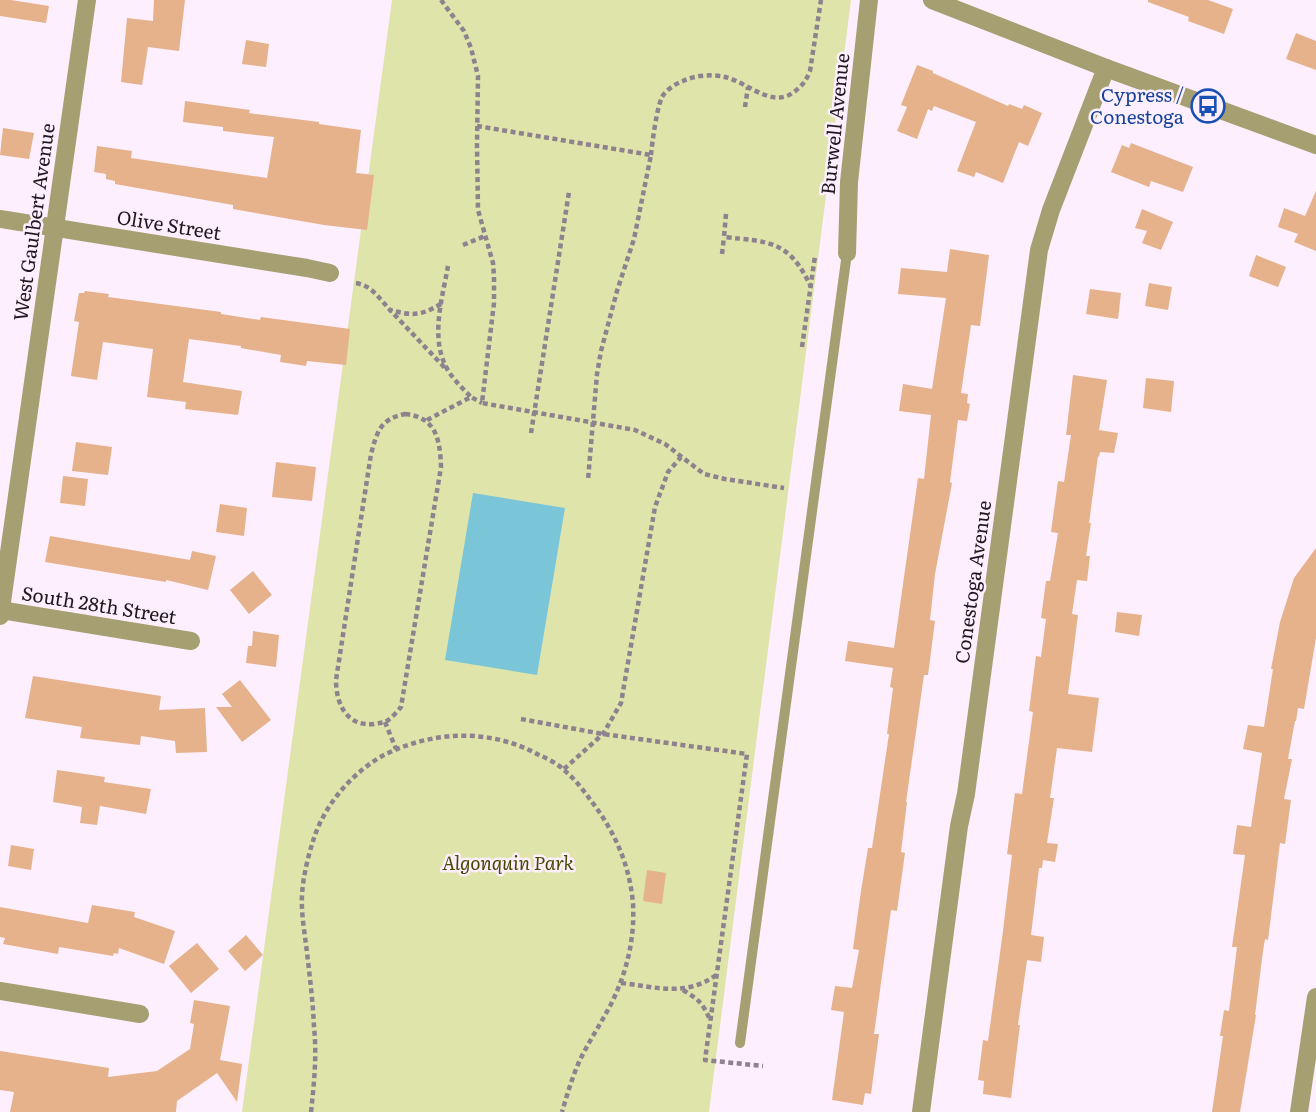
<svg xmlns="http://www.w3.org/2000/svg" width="1316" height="1112" font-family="Literata,serif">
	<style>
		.green { fill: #dfe4aa }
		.water { fill: #7ac6d8 }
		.building { fill: #e5b28b }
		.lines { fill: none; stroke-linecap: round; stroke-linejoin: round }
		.path { stroke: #8d828e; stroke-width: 4.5; stroke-dasharray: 5 3.5; stroke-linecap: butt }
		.service { stroke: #a69f72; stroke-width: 10 }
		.minor { stroke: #a69f72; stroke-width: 18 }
		.labels { text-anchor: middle; stroke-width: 5; stroke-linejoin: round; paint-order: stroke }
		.transit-label { font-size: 19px; fill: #164399; stroke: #fdeffe; text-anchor: end }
		.street-label { font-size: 19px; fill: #211922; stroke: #fdeffe }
		.park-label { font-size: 19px; font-style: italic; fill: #474900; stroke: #fdeffe }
	</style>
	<rect width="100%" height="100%" fill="#fdeffe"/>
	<path class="green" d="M 392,0 L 851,0 L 709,1112 L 242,1112 Z"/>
	<path class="water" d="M 473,493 L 565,508 L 537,675 L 445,660 Z"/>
	<g class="building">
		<path d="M 0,0 L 11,0 L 49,6 L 46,23 L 0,16 Z"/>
		<path d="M 154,0 L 185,0 L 179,51 L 148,47 L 142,85 L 121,82 L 127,18 L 153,21 Z"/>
		<path d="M 1148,0 L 1208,0 L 1233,9 L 1224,34 L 1188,21 L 1189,17 L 1148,2 Z"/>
		<path d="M 1296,33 L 1316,41 L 1316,70 L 1286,59 Z"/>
		<path d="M 246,40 L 269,44 L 266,67 L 242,64 Z"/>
		<path d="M 917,65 L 933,71 L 933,73 L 1008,106 L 1009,104 L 1022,109 L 1024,105 L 1042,113 L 1028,146 L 1019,142 L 1003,183 L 976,172 L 974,177 L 957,171 L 976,122 L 934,106 L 932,111 L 928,109 L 917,139 L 897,131 L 907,107 L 901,105 Z"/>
		<path d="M 185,101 L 250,110 L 249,113 L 319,122 L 319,124 L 361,130 L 356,173 L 374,175 L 367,230 L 324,225 L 233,209 L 233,205 L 115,184 L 115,181 L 106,179 L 106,174 L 94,172 L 97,146 L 132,151 L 131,158 L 267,178 L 274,137 L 223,131 L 223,127 L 183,122 Z"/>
		<path d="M 3,128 L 34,133 L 29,159 L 0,155 Z"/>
		<path d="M 1131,143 L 1193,167 L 1183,192 L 1151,181 L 1149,187 L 1111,172 L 1122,145 L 1129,148 Z"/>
		<path d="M 1316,191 L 1316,251 L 1294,242 L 1298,234 L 1278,227 L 1284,208 L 1305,216 Z"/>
		<path d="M 1142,209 L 1173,222 L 1161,250 L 1142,243 L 1147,231 L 1135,228 Z"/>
		<path d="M 950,249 L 989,255 L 980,326 L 971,325 L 961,393 L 968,394 L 967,403 L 970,404 L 967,421 L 958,420 L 950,482 L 952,483 L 935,574 L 930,620 L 935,621 L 928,675 L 924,675 L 906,802 L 907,802 L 901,852 L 905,853 L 897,911 L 891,910 L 874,1034 L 879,1034 L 871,1094 L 865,1093 L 863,1105 L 832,1100 L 844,1012 L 831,1010 L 835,986 L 852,988 L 859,950 L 853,949 L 861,891 L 868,848 L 872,848 L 889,734 L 887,734 L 893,688 L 890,687 L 893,668 L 845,661 L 848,641 L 894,648 L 918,478 L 924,479 L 931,415 L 899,411 L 903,384 L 932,389 L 946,298 L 898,294 L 901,268 L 947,272 Z"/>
		<path d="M 1256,255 L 1286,267 L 1278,287 L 1249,276 Z"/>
		<path d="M 1149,283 L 1172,287 L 1168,310 L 1145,306 Z"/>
		<path d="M 1090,289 L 1121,293 L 1118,319 L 1086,314 Z"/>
		<path d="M 85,291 L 109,294 L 108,297 L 221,312 L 221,314 L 260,320 L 261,317 L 350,329 L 346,365 L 307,361 L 306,366 L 280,362 L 281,355 L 241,348 L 241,346 L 189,339 L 183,382 L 242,391 L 238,415 L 185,409 L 186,402 L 147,397 L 153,349 L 103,342 L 97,380 L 71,376 L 79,322 L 74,321 L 79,293 L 84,293 Z"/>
		<path d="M 1073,375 L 1107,380 L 1099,430 L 1118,433 L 1114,453 L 1100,452 L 1099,457 L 1098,456 L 1089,523 L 1091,523 L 1086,556 L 1090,556 L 1087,581 L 1077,580 L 1072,614 L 1078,615 L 1068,694 L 1099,698 L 1092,752 L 1057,748 L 1050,798 L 1054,798 L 1047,843 L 1058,844 L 1055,862 L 1043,860 L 1042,868 L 1039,868 L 1031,935 L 1044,937 L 1041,962 L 1027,960 L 1018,1025 L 1020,1025 L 1011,1098 L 983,1094 L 984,1081 L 978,1080 L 983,1040 L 988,1041 L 1003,931 L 1012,855 L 1007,854 L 1015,793 L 1022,794 L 1033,712 L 1029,711 L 1036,656 L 1041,657 L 1046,619 L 1041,618 L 1046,581 L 1050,581 L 1058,533 L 1051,532 L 1058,481 L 1064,482 L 1071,435 L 1066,435 Z"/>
		<path d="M 1146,378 L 1174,381 L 1171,412 L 1143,408 Z"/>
		<path d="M 76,442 L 112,447 L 108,475 L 72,471 Z"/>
		<path d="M 276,462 L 316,467 L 312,501 L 272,497 Z"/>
		<path d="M 63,476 L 88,479 L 85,506 L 60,503 Z"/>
		<path d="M 220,504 L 247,508 L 244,536 L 216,532 Z"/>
		<path d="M 50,536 L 190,560 L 192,551 L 216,556 L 208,590 L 166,580 L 166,582 L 45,562 Z"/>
		<path d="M 1316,548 L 1316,638 L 1304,709 L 1298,708 L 1296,721 L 1295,721 L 1288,759 L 1292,759 L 1284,799 L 1291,800 L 1285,844 L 1280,843 L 1268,940 L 1265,939 L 1263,951 L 1255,1015 L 1256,1015 L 1240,1112 L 1212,1112 L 1223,1036 L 1220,1036 L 1224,1010 L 1229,1011 L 1237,947 L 1232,947 L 1245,855 L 1233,854 L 1237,825 L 1251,827 L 1262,753 L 1243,749 L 1248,725 L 1264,727 L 1273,669 L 1271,669 L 1280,622 L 1294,578 Z"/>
		<path d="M 253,571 L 272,595 L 249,614 L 230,590 Z"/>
		<path d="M 1117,612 L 1142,615 L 1139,636 L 1115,632 Z"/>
		<path d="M 253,631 L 279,635 L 276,667 L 246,663 L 248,646 L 252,646 Z"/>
		<path d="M 33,676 L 161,696 L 159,710 L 205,708 L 207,752 L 176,753 L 175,741 L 141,736 L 140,745 L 80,738 L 82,727 L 25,718 Z"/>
		<path d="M 240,680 L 271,720 L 242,742 L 216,707 L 232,707 L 222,694 Z"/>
		<path d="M 57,770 L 105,777 L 104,782 L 151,789 L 146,814 L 100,806 L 97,825 L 80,823 L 82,807 L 53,802 Z"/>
		<path d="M 11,845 L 34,849 L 31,870 L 8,866 Z"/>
		<path d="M 647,870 L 666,873 L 662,904 L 643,901 Z"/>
		<path d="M 92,905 L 135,912 L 134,917 L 175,931 L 164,964 L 119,948 L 118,954 L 114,953 L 113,956 L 59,947 L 58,954 L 3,944 L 5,938 L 0,937 L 0,907 L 88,923 Z"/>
		<path d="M 246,935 L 263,955 L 245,971 L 228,951 Z"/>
		<path d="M 197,943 L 219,969 L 191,993 L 169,966 Z"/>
		<path d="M 194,1000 L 230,1006 L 220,1060 L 242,1064 L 237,1102 L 217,1073 L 177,1101 L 176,1112 L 10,1112 L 14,1092 L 0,1090 L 0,1051 L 109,1068 L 108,1077 L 157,1071 L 190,1049 L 194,1024 L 190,1023 Z"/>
	</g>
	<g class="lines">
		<g class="path">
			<path d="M 441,0 L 464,31 L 471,48 L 478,76 L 477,145 L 478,210 L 493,263 L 494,276 L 494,303 L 482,403 L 635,430 L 665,444 L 704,474 L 725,479 L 784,488"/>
			<path d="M 745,107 L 748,87"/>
			<path d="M 477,126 L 651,155 L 634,239 L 617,291 L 601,351 L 597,374 L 588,480"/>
			<path d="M 651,155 C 652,143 657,107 662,97 C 666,90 675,84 683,81 C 695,75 712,74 725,77 C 747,82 772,109 794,92 C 802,86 806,81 810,71 L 821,0"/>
			<path d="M 726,214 L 724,237 C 770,242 789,240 811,287"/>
			<path d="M 463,245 L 485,236"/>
			<path d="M 722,254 L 724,237"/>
			<path d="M 448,266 C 442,300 429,341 449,372 C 455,381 463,389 471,397"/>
			<path d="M 356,283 C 372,286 379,298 390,310"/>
			<path d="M 441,304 C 420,316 413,316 390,310 L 445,368"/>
			<path d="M 802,347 L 815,256"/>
			<path d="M 405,414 C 436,417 440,439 441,467 L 401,707 C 397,712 391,719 385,722 C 381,723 378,723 374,724 C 346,727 336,703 336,680 L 371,454 C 377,432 380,419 405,414 Z"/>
			<path d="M 427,420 L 471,397 L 482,403"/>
			<path d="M 531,433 L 569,192"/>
			<path d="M 521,719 L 603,734 L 747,754 L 705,1060 L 763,1066"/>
			<path d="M 385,722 L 396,749"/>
			<path d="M 564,769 L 603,734 L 621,703 L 655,507 L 668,472 L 681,457"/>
			<path d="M 621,983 C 656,987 686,997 716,975"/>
			<path d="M 683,990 C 698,999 703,1003 710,1020"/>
			<path d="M 311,1112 C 314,1084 317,1056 314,1027 C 313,1003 310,978 307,953 C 305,934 301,915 302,895 C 303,877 308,856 314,838 C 325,804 353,772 384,755 C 432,731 489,728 537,754 C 546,758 557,763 564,770 C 575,779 584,791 592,802 C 615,832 630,866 633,904 C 635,940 626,975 610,1006 C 600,1025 588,1043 579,1062 C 572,1078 567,1095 562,1112"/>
		</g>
		<path class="service" d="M 740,1043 L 847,253"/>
		<g class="minor">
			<path d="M 932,0 L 1106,68 L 1316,145"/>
			<path d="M 0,219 L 307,268 L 330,273"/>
			<path d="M 847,253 L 849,182 L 869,0"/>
			<path d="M 0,610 L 191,641"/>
			<path d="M 0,616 L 87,0"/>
			<path d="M 0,991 L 140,1014"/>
			<path d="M 921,1112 L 959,826 L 966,794 L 1039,250 L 1051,210 L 1106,68"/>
			<path d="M 1299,1112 L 1316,997"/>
		</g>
	</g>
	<defs>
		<symbol id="bus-ring" viewBox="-11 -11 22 22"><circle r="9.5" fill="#fdeffe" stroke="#1a4fb4" stroke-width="1.5"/><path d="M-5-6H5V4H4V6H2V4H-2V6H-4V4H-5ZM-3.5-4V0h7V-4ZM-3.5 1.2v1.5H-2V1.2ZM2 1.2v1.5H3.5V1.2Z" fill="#1a4fb4"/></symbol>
	</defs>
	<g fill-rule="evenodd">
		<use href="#bus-ring" x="1189" y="87" width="38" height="38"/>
	</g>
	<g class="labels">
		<g class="transit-label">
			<text x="1184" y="102">Cypress /<tspan x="1184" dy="22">Conestoga</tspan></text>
		</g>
		<g class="street-label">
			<text transform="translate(835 124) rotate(-84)" y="7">Burwell Avenue</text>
			<text transform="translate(34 222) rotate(-82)" y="7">West Gaulbert Avenue</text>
			<text transform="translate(169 225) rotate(9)" y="7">Olive Street</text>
			<text transform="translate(973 582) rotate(-82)" y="7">Conestoga Avenue</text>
			<text transform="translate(99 605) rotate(9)" y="7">South 28th Street</text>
		</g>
		<g class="park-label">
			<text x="508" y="870">Algonquin Park</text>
		</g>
	</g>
</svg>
